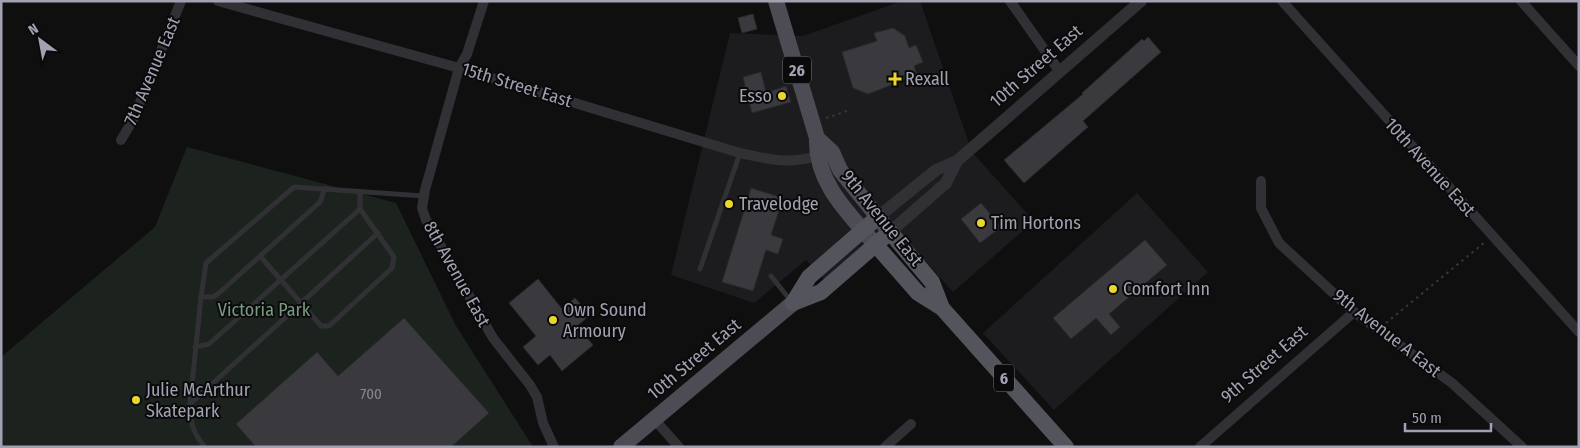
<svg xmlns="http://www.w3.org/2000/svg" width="1580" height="448" font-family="'Fira Sans Condensed',sans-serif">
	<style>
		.built { fill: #1c1b1d }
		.green { fill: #1c231e }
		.building { fill: #3a393d; stroke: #2a292c }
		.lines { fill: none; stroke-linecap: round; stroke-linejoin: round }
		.path { stroke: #36373c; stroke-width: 2; stroke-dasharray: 2.5 4; stroke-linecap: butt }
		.service { stroke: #313035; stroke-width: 5 }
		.minor { stroke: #313035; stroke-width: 10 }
		.tertiary { stroke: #313035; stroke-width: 12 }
		.primary { stroke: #4d4c54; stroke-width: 16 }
		.trunk { stroke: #54545d; stroke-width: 16 }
		.poi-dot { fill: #ead72e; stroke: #0a0a0b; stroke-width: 2 }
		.labels { text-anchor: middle; stroke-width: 4; stroke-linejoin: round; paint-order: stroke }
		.number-label { font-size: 15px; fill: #878894 }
		.shield { fill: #0a0a0b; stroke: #74747f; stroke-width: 1 }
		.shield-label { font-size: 16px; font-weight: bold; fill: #a1a2b1 }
		.street-label { font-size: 18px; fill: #a1a2b1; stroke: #0a0a0b }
		.poi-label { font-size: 18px; fill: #a1a2b1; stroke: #0a0a0b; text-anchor: start }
		.park-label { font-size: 18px; fill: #789b82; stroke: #0a0a0b }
	</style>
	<rect width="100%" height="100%" fill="#0f0f10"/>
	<g class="built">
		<path d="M 902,1 L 920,1 L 972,152 L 1034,221 L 953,292 L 891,223 L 825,281 L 806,260 L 754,303 L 671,275 L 730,33 L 803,36 Z"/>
		<path d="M 1137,193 L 1208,272 L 1054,410 L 983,333 Z"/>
	</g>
	<path class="green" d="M 187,147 L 396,203 L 456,326 L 533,447 L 1,447 L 1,357 L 155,227 Z"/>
	<g class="building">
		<path d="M 753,14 L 757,29 L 742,33 L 738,18 Z"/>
		<path d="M 893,28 L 905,36 L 909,48 L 916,45 L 923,62 L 914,66 L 917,75 L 868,94 L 853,88 L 842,52 L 877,41 L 874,33 Z"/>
		<path d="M 1148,37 L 1161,52 L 1083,121 L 1088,127 L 1024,183 L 1004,160 L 1083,94 L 1082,93 L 1142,39 L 1144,41 Z"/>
		<path d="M 761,72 L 766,93 L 786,86 L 791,102 L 752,113 L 743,77 Z"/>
		<path d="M 751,188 L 783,198 L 771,235 L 783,239 L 778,254 L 766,250 L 753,291 L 722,282 Z"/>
		<path d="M 981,203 L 1001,227 L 980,243 L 961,219 Z"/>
		<path d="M 1145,240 L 1167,265 L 1109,314 L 1120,327 L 1111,335 L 1096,318 L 1071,339 L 1053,318 Z"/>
		<path d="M 538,279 L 562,309 L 575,298 L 590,315 L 577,326 L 593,345 L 562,371 L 550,355 L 538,365 L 523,347 L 536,336 L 509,303 Z"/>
		<path d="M 404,318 L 489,413 L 451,447 L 256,447 L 236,424 L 317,352 L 338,376 Z"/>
	</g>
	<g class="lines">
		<g class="path">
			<path d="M 826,118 L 850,110"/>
			<path d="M 1386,323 L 1485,242"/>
		</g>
		<g class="service">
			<path d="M 260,256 L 321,326 L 329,326 L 392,268 L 394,257 L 360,209 L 360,192"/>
			<path d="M 700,269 L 740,153"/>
			<path d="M 771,276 L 791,301"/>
			<path d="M 201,297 L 213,297 L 218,294 L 320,202 L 325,188"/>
			<path d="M 195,347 L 209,344 L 360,209"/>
			<path d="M 190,404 L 201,297 L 206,263 L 294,187 L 424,196"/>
			<path d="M 205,447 C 193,433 190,423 190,404 L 378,233"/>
		</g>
		<g class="minor">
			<path d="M 218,1 L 459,68 L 740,153 C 767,159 789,165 816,156"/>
			<path d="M 484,1 L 467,54 L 459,68 L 425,190 L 422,208 L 426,220 L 493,338 L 530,385 L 537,397 L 543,423 L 554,447"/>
			<path d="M 1010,1 L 1060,72"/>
			<path d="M 1282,1 L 1579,332"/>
			<path d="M 1521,1 L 1579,66"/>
			<path d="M 121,140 L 133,120 L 181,1"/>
			<path d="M 1261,181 L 1261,208 L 1279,243 L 1354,312 L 1452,383 L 1522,447"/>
			<path d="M 654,419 L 679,447"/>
			<path d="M 885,447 L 911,424"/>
			<path d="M 1200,447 L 1354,312"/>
		</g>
		<g class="tertiary">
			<path d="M 878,217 L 936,170 L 957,161 L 1141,1"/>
			<path d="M 890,232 L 946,183 L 957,161"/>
		</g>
		<g class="primary">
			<path d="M 776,1 L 817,138 C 815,182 848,213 875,244"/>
			<path d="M 817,138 L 832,152 L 840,170 L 890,232"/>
			<path d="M 621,447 L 793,303"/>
		</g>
		<g class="trunk">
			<path d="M 875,244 L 918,293 L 942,308 L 1066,447"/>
			<path d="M 793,303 L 821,292 L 890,232 L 932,282 L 942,308"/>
			<path d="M 793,303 L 809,277 L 878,217"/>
		</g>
	</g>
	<g class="poi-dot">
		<path d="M892.5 71.5h5v5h5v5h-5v5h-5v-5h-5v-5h5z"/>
		<circle cx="782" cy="96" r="5"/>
		<circle cx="729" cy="204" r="5"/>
		<circle cx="981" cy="223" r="5"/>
		<circle cx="1113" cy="289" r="5"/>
		<circle cx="553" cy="320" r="5"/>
		<circle cx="136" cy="400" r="5"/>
	</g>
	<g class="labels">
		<g class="number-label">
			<text x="371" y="399">700</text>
		</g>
		<g class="shield">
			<rect x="783" y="56.5" width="28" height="27" rx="4"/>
			<rect x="994" y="364.5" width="20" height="27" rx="4"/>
		</g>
		<g class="shield-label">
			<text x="797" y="76">26</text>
			<text x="1004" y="384">6</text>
		</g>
		<g class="street-label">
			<text transform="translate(1036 66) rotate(-41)" y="6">10th Street East</text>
			<text transform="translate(152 71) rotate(-67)" y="6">7th Avenue East</text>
			<text transform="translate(517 85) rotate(17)" y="6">15th Street East</text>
			<text transform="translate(1430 167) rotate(48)" y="6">10th Avenue East</text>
			<text transform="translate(882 218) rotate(51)" y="6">9th Avenue East</text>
			<text transform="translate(457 274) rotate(61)" y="6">8th Avenue East</text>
			<text transform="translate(1387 333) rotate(38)" y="6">9th Avenue A East</text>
			<text transform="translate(694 359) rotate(-40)" y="6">10th Street East</text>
			<text transform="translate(1264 364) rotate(-41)" y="6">9th Street East</text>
		</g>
		<g class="poi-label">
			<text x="905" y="85">Rexall</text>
			<text x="772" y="102" text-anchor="end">Esso</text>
			<text x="739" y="210">Travelodge</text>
			<text x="991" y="229">Tim Hortons</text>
			<text x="1123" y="295">Comfort Inn</text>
			<text x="563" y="316">Own Sound<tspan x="563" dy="21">Armoury</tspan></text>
			<text x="146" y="396">Julie McArthur<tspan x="146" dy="21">Skatepark</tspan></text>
		</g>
		<g class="park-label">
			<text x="264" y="316">Victoria Park</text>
		</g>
	</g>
	<rect width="1580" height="448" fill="none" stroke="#a1a2b1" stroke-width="5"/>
	<g transform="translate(40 40) rotate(328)" stroke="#0a0a0b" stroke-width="4" paint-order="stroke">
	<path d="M0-4L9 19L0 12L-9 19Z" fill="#a1a2b1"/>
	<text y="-8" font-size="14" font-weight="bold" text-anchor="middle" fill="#a1a2b1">N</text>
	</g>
	<path d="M1405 423v8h86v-8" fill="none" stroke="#a1a2b1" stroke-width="2.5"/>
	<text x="1412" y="423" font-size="15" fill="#a1a2b1" stroke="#0a0a0b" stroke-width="4" paint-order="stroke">50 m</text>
</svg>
